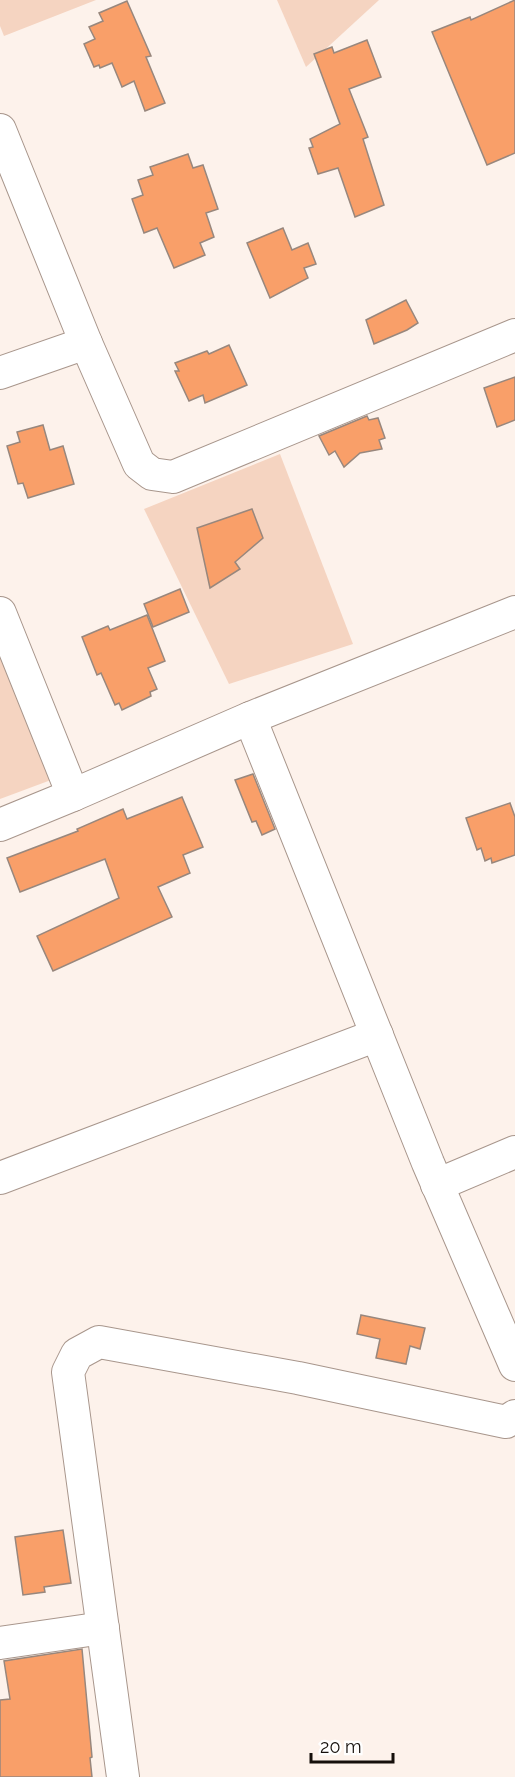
<svg xmlns="http://www.w3.org/2000/svg" width="515" height="1777" font-family="Raleway,sans-serif">
	<style>
		.green { fill: #f5d4c1 }
		.building { fill: #f99f69; stroke: #98877d; stroke-width: 1.5 }
		.lines { fill: none; stroke-linecap: round; stroke-linejoin: round }
		.street-casing { stroke: #a8968c; stroke-width: 34 }
		.street { stroke: #fff; stroke-width: 32 }
	</style>
	<rect width="100%" height="100%" fill="#fdf2eb"/>
	<g class="green">
		<path d="M 0,0 L 96,0 L 4,36 L 0,26 Z"/>
		<path d="M 277,0 L 379,0 L 306,67 Z"/>
		<path d="M 280,454 L 353,644 L 229,684 L 144,509 Z"/>
		<path d="M 0,637 L 51,780 L 0,799 Z"/>
	</g>
	<g class="building">
		<path d="M 515,0 L 515,153 L 487,165 L 432,32 L 470,17 L 471,20 Z"/>
		<path d="M 127,1 L 151,56 L 146,57 L 165,103 L 145,111 L 134,81 L 122,87 L 112,63 L 100,68 L 99,65 L 94,67 L 84,44 L 95,39 L 89,27 L 103,21 L 99,13 Z"/>
		<path d="M 367,40 L 381,77 L 349,89 L 368,137 L 363,139 L 384,205 L 355,217 L 338,168 L 318,174 L 309,148 L 313,147 L 310,139 L 340,124 L 314,54 L 332,47 L 334,53 Z"/>
		<path d="M 188,154 L 193,168 L 203,165 L 218,209 L 206,213 L 214,237 L 200,243 L 205,255 L 174,268 L 157,228 L 144,233 L 132,199 L 143,195 L 138,180 L 153,175 L 150,167 Z"/>
		<path d="M 283,228 L 292,250 L 308,243 L 316,264 L 304,268 L 308,278 L 270,298 L 247,243 Z"/>
		<path d="M 406,300 L 418,323 L 407,330 L 374,344 L 366,320 Z"/>
		<path d="M 229,345 L 247,385 L 205,403 L 203,395 L 189,401 L 175,371 L 179,371 L 175,363 L 207,351 L 209,354 Z"/>
		<path d="M 515,377 L 515,420 L 497,427 L 484,388 Z"/>
		<path d="M 367,416 L 369,420 L 378,418 L 385,438 L 379,440 L 382,449 L 360,453 L 344,467 L 335,451 L 329,455 L 319,436 Z"/>
		<path d="M 43,425 L 50,450 L 63,446 L 74,484 L 28,498 L 23,483 L 18,484 L 7,446 L 20,442 L 17,432 Z"/>
		<path d="M 252,509 L 263,538 L 235,562 L 240,569 L 210,588 L 197,528 Z"/>
		<path d="M 180,589 L 189,612 L 153,627 L 144,604 Z"/>
		<path d="M 147,615 L 165,661 L 148,668 L 157,689 L 150,692 L 151,696 L 122,710 L 119,703 L 115,705 L 101,673 L 97,675 L 82,637 L 108,626 L 110,630 Z"/>
		<path d="M 253,774 L 275,829 L 262,835 L 256,821 L 252,822 L 235,780 Z"/>
		<path d="M 182,797 L 203,847 L 183,855 L 190,873 L 158,887 L 172,917 L 53,971 L 37,936 L 119,898 L 105,859 L 20,892 L 7,858 L 78,831 L 77,829 L 123,809 L 127,819 Z"/>
		<path d="M 510,803 L 515,817 L 515,855 L 492,863 L 491,858 L 485,861 L 481,848 L 477,850 L 466,818 Z"/>
		<path d="M 361,1315 L 425,1328 L 420,1349 L 410,1346 L 406,1364 L 376,1358 L 380,1339 L 357,1334 Z"/>
		<path d="M 63,1530 L 71,1583 L 44,1587 L 45,1592 L 23,1595 L 15,1537 Z"/>
		<path d="M 82,1649 L 92,1757 L 90,1758 L 92,1777 L 0,1777 L 0,1700 L 10,1699 L 4,1661 Z"/>
	</g>
	<g class="lines">
		<defs>
			<g id="street">
				<path d="M 0,130 L 86,343 L 139,464 L 152,474 L 173,477 L 515,335"/>
				<path d="M 0,373 L 86,343"/>
				<path d="M 0,613 L 73,795 L 250,718 L 515,612"/>
				<path d="M 250,718 L 428,1163 L 515,1365"/>
				<path d="M 0,825 L 73,795"/>
				<path d="M 0,1178 L 377,1035"/>
				<path d="M 437,1185 L 515,1152"/>
				<path d="M 0,1643 L 103,1628"/>
				<path d="M 123,1777 L 68,1372 L 77,1354 L 99,1342 L 298,1378 L 506,1422 L 515,1416"/>
			</g>
		</defs>
		<use href="#street" class="street-casing"/>
		<use href="#street" class="street"/>
	</g>
	<path d="M311 1753v9h82v-9" fill="none" stroke="#150f0b" stroke-width="3"/>
	<text x="320" y="1753" font-size="18" fill="#150f0b" stroke="#ffffff" stroke-width="4.5" paint-order="stroke">20 m</text>
</svg>
